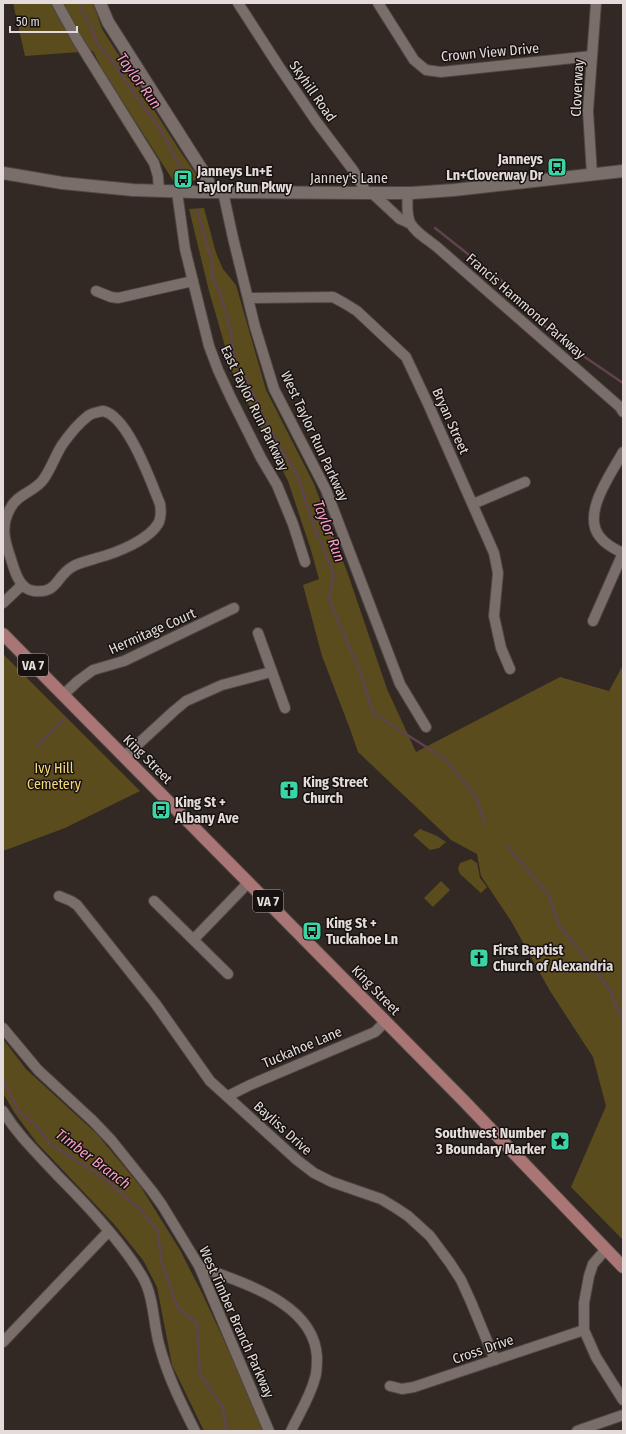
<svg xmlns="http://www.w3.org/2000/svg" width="626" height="1434" font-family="'Fira Sans Condensed',sans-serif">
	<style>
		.green { fill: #5b4c1d }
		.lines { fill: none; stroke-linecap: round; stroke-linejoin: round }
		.stream { stroke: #5f4350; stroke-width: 2.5 }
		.minor-casing { stroke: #4e4642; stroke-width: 12 }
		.tertiary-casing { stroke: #4e4642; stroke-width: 14 }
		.secondary-casing { stroke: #4e4642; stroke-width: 14 }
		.primary-casing { stroke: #4e4642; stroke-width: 14 }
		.minor { stroke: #7a6e6a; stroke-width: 10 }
		.tertiary { stroke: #7a6e6a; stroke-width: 12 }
		.secondary { stroke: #7a6e6a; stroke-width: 12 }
		.primary { stroke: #a97575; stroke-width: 12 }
		.labels { text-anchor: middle; stroke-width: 3; stroke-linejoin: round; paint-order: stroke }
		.shield { fill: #171210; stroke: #a69f9d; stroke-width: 1 }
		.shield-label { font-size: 13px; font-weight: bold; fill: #e3dcda }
		.street-label { font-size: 14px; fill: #e3dcda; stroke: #171210 }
		.poi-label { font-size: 14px; font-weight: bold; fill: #e3dcda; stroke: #171210; text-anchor: start }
		.park-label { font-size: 14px; fill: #f7d979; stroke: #171210 }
		.water-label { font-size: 15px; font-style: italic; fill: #fa9dc7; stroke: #171210 }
	</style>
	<rect width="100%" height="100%" fill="#322824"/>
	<g class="green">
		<path d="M 13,3 L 93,3 L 102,29 L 182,154 L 196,174 L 196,179 L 193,181 L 174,182 L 102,69 L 93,51 L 25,56 Z"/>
		<path d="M 204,208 L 216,253 L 223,269 L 236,285 L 266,390 L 314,484 L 349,577 L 387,689 L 416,752 L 560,677 L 609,691 L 623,665 L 623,1240 L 571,1187 L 606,1106 L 593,1057 L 550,991 L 511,921 L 481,876 L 477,854 L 451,840 L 358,752 L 350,729 L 322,656 L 303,585 L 319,579 L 310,547 L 288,481 L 233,374 L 209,291 L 189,209 Z"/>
		<path d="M 3,654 L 140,791 L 65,828 L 3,851 Z"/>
		<path d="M 420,829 L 437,836 L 446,842 L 439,848 L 430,850 L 413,835 Z"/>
		<path d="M 471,859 L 477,863 L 480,878 L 487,887 L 481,893 L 460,874 L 458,869 L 460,863 Z"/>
		<path d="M 441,881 L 450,890 L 433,907 L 424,898 Z"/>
		<path d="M 3,1039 L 26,1069 L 97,1134 L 141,1187 L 180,1250 L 203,1295 L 266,1431 L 204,1431 L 172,1365 L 157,1287 L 143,1260 L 113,1223 L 37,1143 L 14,1112 L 3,1093 Z"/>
	</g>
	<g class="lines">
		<g class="stream">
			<path d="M 80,3 L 80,7 L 92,28 L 97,43 L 114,64 L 148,113 L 161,130 L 182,171"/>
			<path d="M 197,210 L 212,262 L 212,278 L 219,290 L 231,331 L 235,364 L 246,378 L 266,423 L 298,477 L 313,523 L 334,575 L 329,599 L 361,674 L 373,713 L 445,759 L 475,795 L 485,822"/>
			<path d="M 435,228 L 502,281 L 526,311 L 576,351 L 623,383"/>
			<path d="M 37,746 L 64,719"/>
			<path d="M 506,845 L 549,895 L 559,925 L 599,975 L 611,992 L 615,1004 L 623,1017"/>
			<path d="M 3,1080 L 19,1112 L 37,1126 L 49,1143 L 105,1179 L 140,1209 L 158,1231 L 161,1261 L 178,1308 L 197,1323 L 200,1374 L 223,1407 L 226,1431"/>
		</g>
		<defs>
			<g id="minor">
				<path d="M 57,3 L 78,41 L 154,163 L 158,176 L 159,191"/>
				<path d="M 238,3 L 278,65 L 316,121 L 353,170 L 367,193"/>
				<path d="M 378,3 L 414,60 L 426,70 L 441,72 L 592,56"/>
				<path d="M 592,175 L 588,111 L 596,3"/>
				<path d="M 177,192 L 185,249 L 209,346 L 218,370 L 231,398 L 261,458 L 277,485 L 293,524 L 305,562"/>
				<path d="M 223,192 L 233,238 L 255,327 L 274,389 L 326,490 L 400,684 L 426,727"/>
				<path d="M 372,193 L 400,219 L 409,223"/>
				<path d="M 408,193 C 405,227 411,227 437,247 L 620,407 L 623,412"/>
				<path d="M 96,291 L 111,297 L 118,298 L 193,281"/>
				<path d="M 249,298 L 333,297 L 344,303 L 357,311 L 406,357 L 429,406 L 494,553 L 498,573 L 494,616 L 501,648 L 510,669"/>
				<path d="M 103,411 C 128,416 151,482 160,504 C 161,510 161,517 159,522 C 150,540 116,553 97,558 C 89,561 80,562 72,567 C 56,576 58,594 34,591 C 18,589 14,568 10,556 C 4,539 1,525 10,509 C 17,494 34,492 43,480 C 51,469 55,456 62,445 C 69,435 79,423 88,416 C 92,413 98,412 103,411 Z"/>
				<path d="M 473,504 L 525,482"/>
				<path d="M 623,553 C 614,549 606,545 600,537 C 581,514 611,474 623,452"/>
				<path d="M 3,603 L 22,585"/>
				<path d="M 593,621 L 623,553"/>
				<path d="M 258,633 L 285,708"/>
				<path d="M 63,695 L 78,681 L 93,670 L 124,661 L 234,608"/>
				<path d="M 124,757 L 174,711 L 186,701 L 222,685 L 271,672"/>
				<path d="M 59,896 L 71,901 L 77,905 L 155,1003 L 210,1081 L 297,1160 L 314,1173 L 332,1182 L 381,1199 L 396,1208 L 408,1216 L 430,1236 L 450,1263 L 461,1280 L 471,1302 L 495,1360"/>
				<path d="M 154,901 L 228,974"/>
				<path d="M 194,939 L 249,882"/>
				<path d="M 3,1028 L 38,1070 L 93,1121 L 112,1141 L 152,1191 L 162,1205 L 199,1266 L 269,1431"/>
				<path d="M 228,1096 L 250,1085 L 375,1032 L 386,1021"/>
				<path d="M 3,1111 C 19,1137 38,1154 58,1176 C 87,1205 121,1241 142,1276 C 154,1296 153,1322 159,1344 C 167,1375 181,1403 195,1431"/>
				<path d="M 606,1249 L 593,1264 L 589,1276 L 584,1303 L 584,1330 L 596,1357 L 623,1400"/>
				<path d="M 199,1266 C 241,1283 314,1302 317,1357 C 317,1364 317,1372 315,1378 C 310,1397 299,1414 291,1431"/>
				<path d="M 3,1342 L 108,1232"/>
				<path d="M 390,1386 L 402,1389 L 414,1387 L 584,1330"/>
				<path d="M 577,1431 L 623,1415"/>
			</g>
			<path id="tertiary" d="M 100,3 L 108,22 L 204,173 L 208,181 L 209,192"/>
			<path id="secondary" d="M 3,173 L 62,183 L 133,190 L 195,192 L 367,193 L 412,193 L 454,190 L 623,171"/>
			<path id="primary" d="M 3,634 L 463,1100 L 623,1267"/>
		</defs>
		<use href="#minor" class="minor-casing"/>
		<use href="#tertiary" class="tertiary-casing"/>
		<use href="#secondary" class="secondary-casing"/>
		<use href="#primary" class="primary-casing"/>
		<use href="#minor" class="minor"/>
		<use href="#tertiary" class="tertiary"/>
		<use href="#secondary" class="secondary"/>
		<use href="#primary" class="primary"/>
	</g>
	<defs>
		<symbol id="bus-square" viewBox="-11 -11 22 22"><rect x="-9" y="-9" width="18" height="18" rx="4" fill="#3ad4a5" stroke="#171210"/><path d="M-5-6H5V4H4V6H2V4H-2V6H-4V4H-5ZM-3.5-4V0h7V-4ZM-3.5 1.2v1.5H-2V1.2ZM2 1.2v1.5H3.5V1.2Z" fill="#111"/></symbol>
		<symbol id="church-square" viewBox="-11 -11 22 22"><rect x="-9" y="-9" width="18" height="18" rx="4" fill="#3ad4a5" stroke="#171210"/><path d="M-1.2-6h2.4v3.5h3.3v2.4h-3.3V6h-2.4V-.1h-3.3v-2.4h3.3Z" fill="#111"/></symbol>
		<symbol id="sight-square" viewBox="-11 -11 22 22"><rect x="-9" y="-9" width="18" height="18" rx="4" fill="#3ad4a5" stroke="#171210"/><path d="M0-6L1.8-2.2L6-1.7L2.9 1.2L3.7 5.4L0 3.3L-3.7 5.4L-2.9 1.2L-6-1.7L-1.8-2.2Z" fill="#111"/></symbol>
	</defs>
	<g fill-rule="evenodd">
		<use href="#bus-square" x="546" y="156" width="22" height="22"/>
		<use href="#bus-square" x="172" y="168" width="22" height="22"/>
		<use href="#church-square" x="278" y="779" width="22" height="22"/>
		<use href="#bus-square" x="150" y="799" width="22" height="22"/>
		<use href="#bus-square" x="301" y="920" width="22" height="22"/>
		<use href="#church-square" x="468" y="947" width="22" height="22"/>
		<use href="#sight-square" x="549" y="1130" width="22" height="22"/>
	</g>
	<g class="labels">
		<g class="shield">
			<rect x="18" y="654" width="30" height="22" rx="3"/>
			<rect x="253" y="890" width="30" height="22" rx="3"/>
		</g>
		<g class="shield-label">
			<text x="33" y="670">VA 7</text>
			<text x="268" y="906">VA 7</text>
		</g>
		<g class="street-label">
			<text transform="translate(490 52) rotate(-5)" y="5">Crown View Drive</text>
			<text transform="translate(577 88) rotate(-87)" y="5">Cloverway</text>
			<text transform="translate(313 91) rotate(55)" y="5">Skyhill Road</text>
			<text x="349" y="183">Janney's Lane</text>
			<text transform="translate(526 306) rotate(41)" y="5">Francis Hammond Parkway</text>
			<text transform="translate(255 408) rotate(64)" y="5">East Taylor Run Parkway</text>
			<text transform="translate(451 421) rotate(66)" y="5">Bryan Street</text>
			<text transform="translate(315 436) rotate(65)" y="5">West Taylor Run Parkway</text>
			<text transform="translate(152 631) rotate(-24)" y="5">Hermitage Court</text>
			<text transform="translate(148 759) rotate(45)" y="5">King Street</text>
			<text transform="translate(376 990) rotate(46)" y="5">King Street</text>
			<text transform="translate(302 1047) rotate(-23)" y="5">Tuckahoe Lane</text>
			<text transform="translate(283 1128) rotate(42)" y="5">Bayliss Drive</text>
			<text transform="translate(237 1322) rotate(66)" y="5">West Timber Branch Parkway</text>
			<text transform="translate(483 1349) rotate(-19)" y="5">Cross Drive</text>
		</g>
		<g class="poi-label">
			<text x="543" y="164" text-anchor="end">Janneys<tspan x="543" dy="16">Ln+Cloverway Dr</tspan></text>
			<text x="197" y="176">Janneys Ln+E<tspan x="197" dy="16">Taylor Run Pkwy</tspan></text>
			<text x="303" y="787">King Street<tspan x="303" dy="16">Church</tspan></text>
			<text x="175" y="807">King St +<tspan x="175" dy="16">Albany Ave</tspan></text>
			<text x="326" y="928">King St +<tspan x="326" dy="16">Tuckahoe Ln</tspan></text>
			<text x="493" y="955">First Baptist<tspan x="493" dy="16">Church of Alexandria</tspan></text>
			<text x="546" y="1138" text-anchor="end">Southwest Number<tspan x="546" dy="16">3 Boundary Marker</tspan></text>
		</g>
		<g class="park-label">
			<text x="54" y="773">Ivy Hill<tspan x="54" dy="16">Cemetery</tspan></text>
		</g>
		<g class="water-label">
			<text transform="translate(139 81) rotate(54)" y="5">Taylor Run</text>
			<text transform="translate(329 531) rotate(69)" y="5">Taylor Run</text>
			<text transform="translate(93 1159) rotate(37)" y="5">Timber Branch</text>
		</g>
	</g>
	<rect width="626" height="1434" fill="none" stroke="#e3dcda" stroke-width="8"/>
	<path d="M10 26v6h67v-6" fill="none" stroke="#e3dcda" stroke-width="2"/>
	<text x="16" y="26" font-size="12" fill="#e3dcda" stroke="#171210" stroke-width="3" paint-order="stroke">50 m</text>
</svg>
